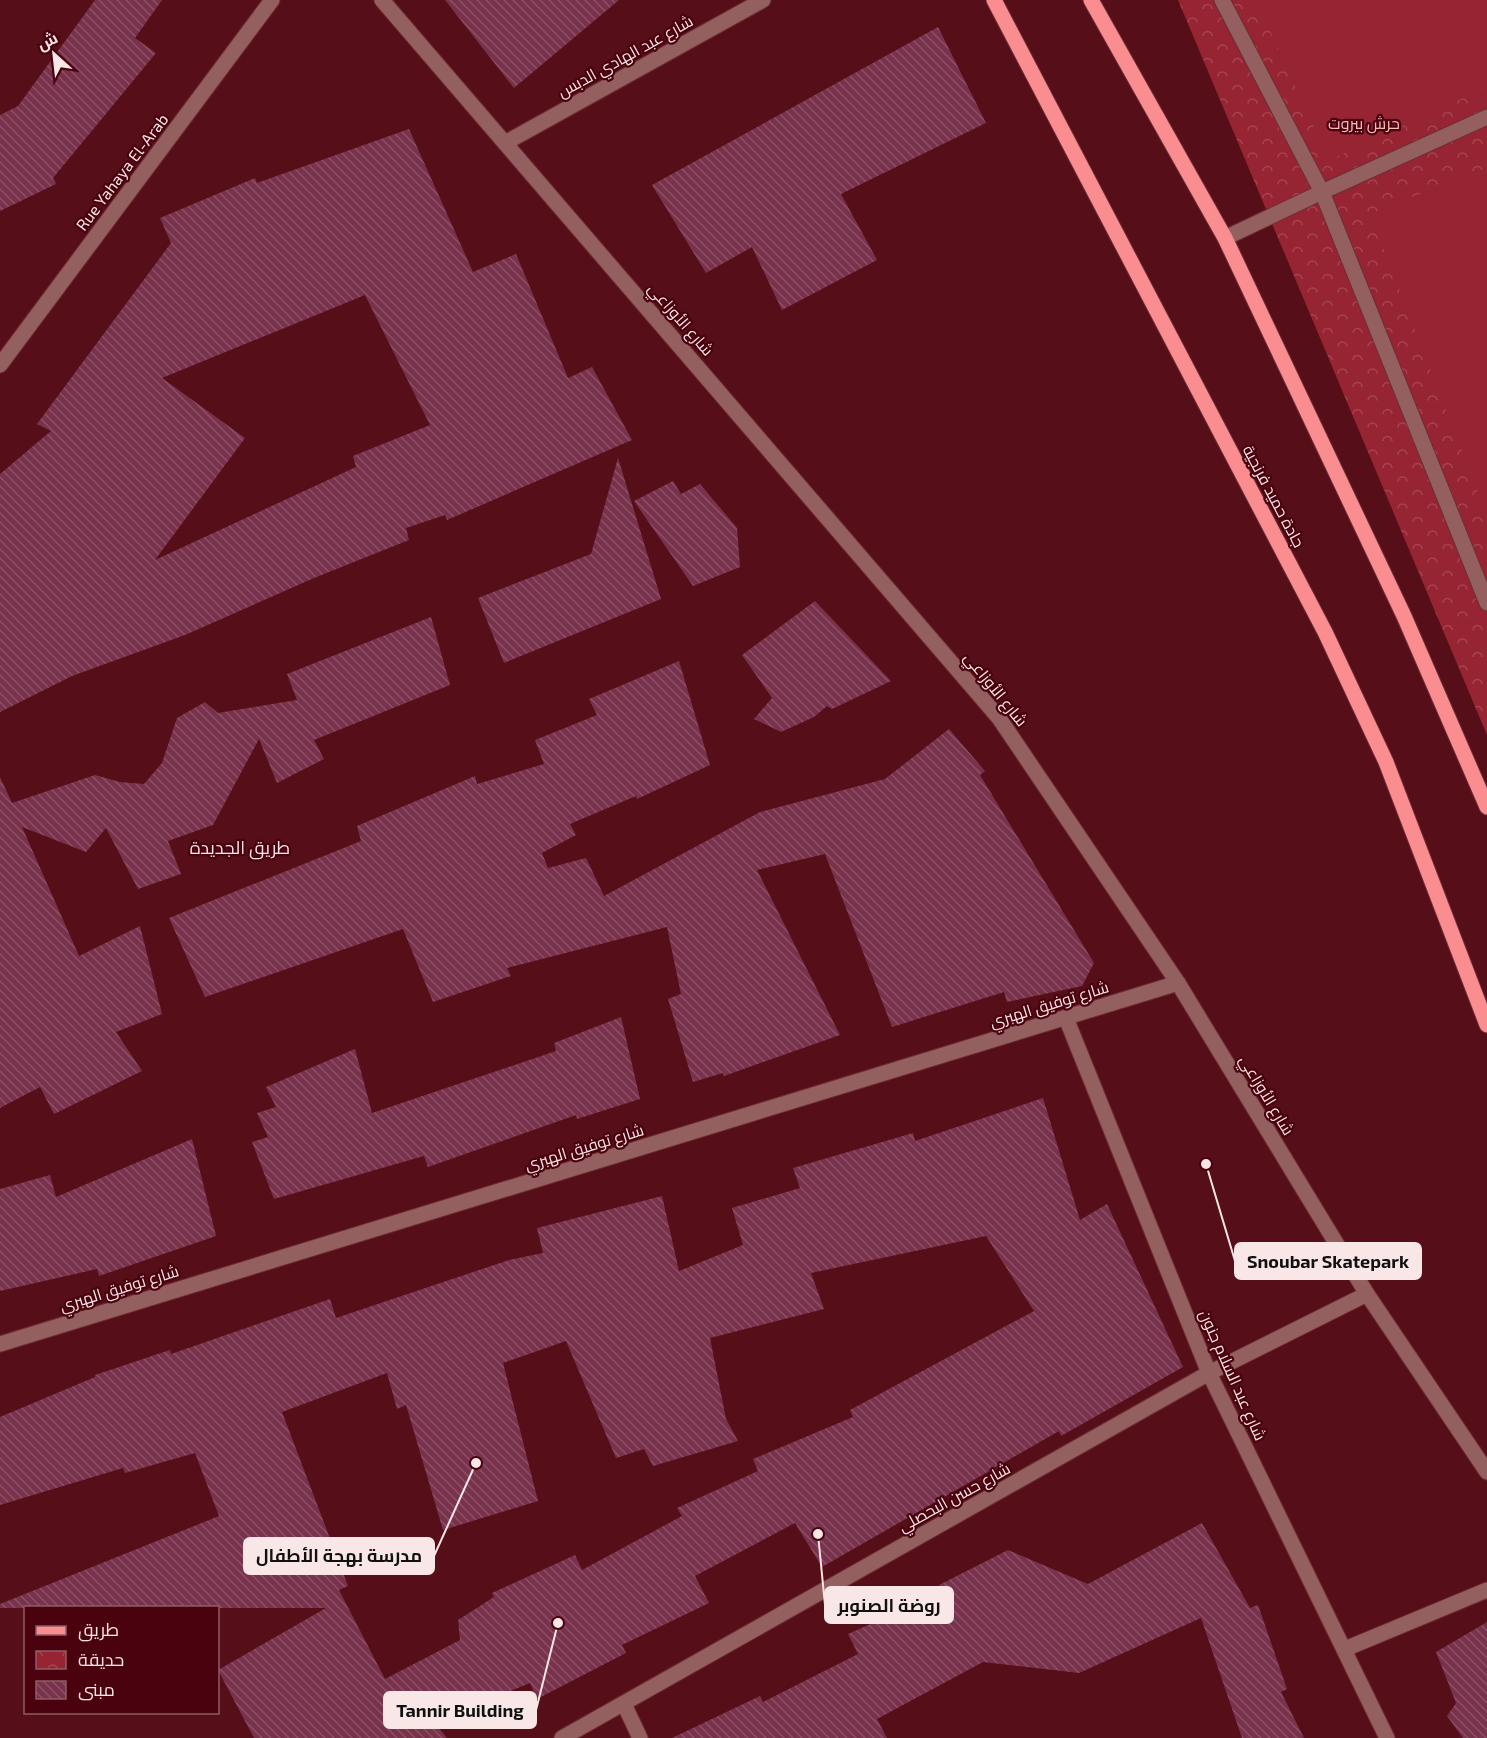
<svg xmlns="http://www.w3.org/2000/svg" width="1487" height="1738" font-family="'Exo 2',Cairo,sans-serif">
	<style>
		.park { fill: url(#park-crowns) }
		.pitch { fill: #972432 }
		.building { fill: url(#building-back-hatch); fill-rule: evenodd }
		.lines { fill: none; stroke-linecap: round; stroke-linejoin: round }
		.minor-casing { stroke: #6d2d35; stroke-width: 17 }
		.major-casing { stroke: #6d2d35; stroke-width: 17 }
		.minor { stroke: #945f5f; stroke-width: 15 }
		.major { stroke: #f98d8f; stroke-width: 15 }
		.labels { text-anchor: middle; stroke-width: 4.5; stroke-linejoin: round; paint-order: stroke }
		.street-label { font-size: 16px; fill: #f9e6e6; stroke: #49020e }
		.park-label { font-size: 16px; fill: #fbbbbb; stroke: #49020e }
		.neighbourhood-label { font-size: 18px; fill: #f9e6e6; stroke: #49020e }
		.leader { fill: none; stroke: #f9e6e6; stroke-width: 2 }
		.callout-dot { fill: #f9e6e6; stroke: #49020e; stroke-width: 2 }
		.callout { fill: #f9e6e6; stroke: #f9e6e6; stroke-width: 2 }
		.callout-label { font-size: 18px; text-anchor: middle; font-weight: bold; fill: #111 }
	</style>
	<defs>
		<pattern id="park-crowns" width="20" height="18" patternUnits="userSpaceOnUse" patternTransform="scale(1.5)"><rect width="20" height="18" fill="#972432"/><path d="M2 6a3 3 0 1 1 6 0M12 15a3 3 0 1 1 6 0" fill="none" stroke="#a64450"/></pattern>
		<pattern id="building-back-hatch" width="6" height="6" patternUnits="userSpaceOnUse" patternTransform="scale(1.5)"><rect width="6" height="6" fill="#78324c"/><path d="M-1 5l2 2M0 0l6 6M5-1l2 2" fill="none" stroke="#8c5066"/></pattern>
	</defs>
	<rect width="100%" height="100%" fill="#560f18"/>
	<path class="park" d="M 1178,0 L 1487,0 L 1487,735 Z"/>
	<g class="pitch">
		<path d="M 1256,0 L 1487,0 L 1487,87 L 1329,160 Z"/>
		<path d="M 1487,168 L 1487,515 L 1370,214 Z"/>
	</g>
	<g class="building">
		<path d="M 95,0 L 162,0 L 135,38 L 156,53 L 53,178 L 56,184 L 0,211 L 0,115 L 18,106 Z"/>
		<path d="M 445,0 L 619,0 L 514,88 Z"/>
		<path d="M 938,27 L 986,123 L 841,194 L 877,260 L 782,310 L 752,247 L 706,273 L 652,185 Z"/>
		<path d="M 409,129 L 473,272 L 516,254 L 568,378 L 592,367 L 632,440 L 447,520 L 445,515 L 406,528 L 409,540 L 314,578 L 185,635 L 72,676 L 0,712 L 0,474 L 51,431 L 37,424 L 171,243 L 160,218 L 255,178 L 257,183 ZM 365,295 L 430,425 L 353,456 L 356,467 L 155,560 L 245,438 L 162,378 Z"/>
		<path d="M 618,458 L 661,599 L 504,663 L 478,598 L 591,554 Z"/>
		<path d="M 673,481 L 681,494 L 700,484 L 737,528 L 740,567 L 693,586 L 634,501 Z"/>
		<path d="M 815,601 L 891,681 L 832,709 L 827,706 L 814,717 L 781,732 L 754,719 L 772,698 L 742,655 Z"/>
		<path d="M 431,617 L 450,685 L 314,740 L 324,759 L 277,783 L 259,739 L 213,825 L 168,841 L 181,874 L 138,889 L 106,828 L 86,852 L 22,827 L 79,956 L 140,926 L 162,1014 L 116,1032 L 142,1071 L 54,1114 L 40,1087 L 0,1108 L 0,777 L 12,803 L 95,775 L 120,782 L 144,784 L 162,763 L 177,718 L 205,702 L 218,713 L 297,700 L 287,674 Z"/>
		<path d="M 679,661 L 710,765 L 637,799 L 636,796 L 570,824 L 576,835 L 542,853 L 548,868 L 586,858 L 604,896 L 760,812 L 885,779 L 949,729 L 985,771 L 980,775 L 1094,963 L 1082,986 L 1007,1002 L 1004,992 L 892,1027 L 825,854 L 757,870 L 840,1035 L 724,1076 L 723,1073 L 693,1082 L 668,999 L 681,994 L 667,927 L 507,968 L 511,976 L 433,1002 L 403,929 L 205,997 L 169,918 L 361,841 L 357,826 L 475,776 L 477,784 L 544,764 L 535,740 L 597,715 L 589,699 Z"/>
		<path d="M 621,1017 L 640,1099 L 577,1119 L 576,1115 L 428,1167 L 424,1156 L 274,1199 L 252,1142 L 268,1137 L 257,1113 L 276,1107 L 266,1087 L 355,1049 L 372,1113 L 556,1051 L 554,1043 Z"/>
		<path d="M 1043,1098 L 1080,1220 L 1107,1204 L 1183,1367 L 1061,1436 L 1059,1431 L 822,1567 L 795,1523 L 695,1576 L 709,1603 L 622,1645 L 626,1653 L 537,1699 L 530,1683 L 434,1722 L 447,1738 L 254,1738 L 218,1670 L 326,1608 L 0,1608 L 0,1604 L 219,1516 L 195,1453 L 125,1473 L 123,1468 L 0,1505 L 0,1417 L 95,1377 L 95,1375 L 170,1350 L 171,1354 L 330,1299 L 336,1318 L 509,1260 L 543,1253 L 537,1228 L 662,1196 L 679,1271 L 743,1245 L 732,1208 L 800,1188 L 793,1168 L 913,1133 L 915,1141 ZM 986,1236 L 1034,1311 L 850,1410 L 853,1417 L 753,1459 L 758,1471 L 677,1508 L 682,1516 L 582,1570 L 575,1555 L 492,1593 L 494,1597 L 458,1620 L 460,1640 L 385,1679 L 339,1590 L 348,1586 L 282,1412 L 387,1373 L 397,1409 L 406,1405 L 443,1530 L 538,1501 L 503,1363 L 566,1341 L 616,1458 L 644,1449 L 653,1466 L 738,1441 L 726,1419 L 710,1338 L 824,1309 L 811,1273 Z"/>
		<path d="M 192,1139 L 216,1236 L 99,1276 L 97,1269 L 0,1291 L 0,1189 L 50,1175 L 56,1197 Z"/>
		<path d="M 1202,1523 L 1250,1608 L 1258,1605 L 1287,1689 L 1281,1692 L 1304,1738 L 1242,1738 L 1201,1618 L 1079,1673 L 983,1662 L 877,1719 L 887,1738 L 672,1738 L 760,1696 L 763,1702 L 858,1654 L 848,1634 L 943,1592 L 939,1585 L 1008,1550 L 1088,1584 Z"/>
		<path d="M 1487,1622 L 1487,1738 L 1463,1738 L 1447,1716 L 1456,1703 L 1436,1652 Z"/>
	</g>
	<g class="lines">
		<defs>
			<g id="minor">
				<path d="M 382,0 L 999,718 L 1178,983 L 1367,1294 L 1487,1472"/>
				<path d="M 1222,0 L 1322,192 L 1487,603"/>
				<path d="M 505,143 L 763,0"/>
				<path d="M 1225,238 L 1322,192 L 1487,117"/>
				<path d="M 0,365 L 272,0"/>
				<path d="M 1066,1018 L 1209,1373 L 1387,1738"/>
				<path d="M 0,1344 L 1178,983"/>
				<path d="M 1345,1649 L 1487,1590"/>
				<path d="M 624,1704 L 640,1738"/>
				<path d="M 562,1738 L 1209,1373 L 1367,1294"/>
			</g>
			<g id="major">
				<path d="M 994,0 L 1325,632 L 1386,762 L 1487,1025"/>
				<path d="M 1091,0 L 1225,238 L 1404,616 L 1487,807"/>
			</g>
		</defs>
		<use href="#minor" class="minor-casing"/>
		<use href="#major" class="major-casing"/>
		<use href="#minor" class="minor"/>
		<use href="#major" class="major"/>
	</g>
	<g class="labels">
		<g class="street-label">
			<text transform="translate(625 56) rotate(-29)" y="6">شارع عبد الهادي الدبس</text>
			<text transform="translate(122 172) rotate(-53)" y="6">Rue Yahaya El-Arab</text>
			<text transform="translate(681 319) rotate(49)" y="6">شارع الأوزاعي</text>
			<text transform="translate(1274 496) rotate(62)" y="6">جادة حميد فرنجية</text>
			<text transform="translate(996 689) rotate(51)" y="6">شارع الأوزاعي</text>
			<text transform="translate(1049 1004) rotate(-17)" y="6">شارع توفيق الهبري</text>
			<text transform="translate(1267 1095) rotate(59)" y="6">شارع الأوزاعي</text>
			<text transform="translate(584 1147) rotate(-17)" y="6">شارع توفيق الهبري</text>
			<text transform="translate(119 1288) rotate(-17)" y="6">شارع توفيق الهبري</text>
			<text transform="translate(1233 1375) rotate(66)" y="6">شارع عبد السلام جنون</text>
			<text transform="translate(954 1497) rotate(-29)" y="6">شارع حسن البحصلي</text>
		</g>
		<g class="park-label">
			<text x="1364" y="129">حرش بيروت</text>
		</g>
		<g class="neighbourhood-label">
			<text x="240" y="854">طريق الجديدة</text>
		</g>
	</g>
	<path class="leader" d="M1206 1164L1235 1261M476 1463L434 1556M818 1534L825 1605M558 1623L536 1710"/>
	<g class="callout-dot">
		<circle cx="1206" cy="1164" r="6"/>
		<circle cx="476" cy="1463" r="6"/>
		<circle cx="818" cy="1534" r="6"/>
		<circle cx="558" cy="1623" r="6"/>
	</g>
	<g class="callout">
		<rect x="1235" y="1243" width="186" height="36" rx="6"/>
		<rect x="244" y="1538" width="190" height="36" rx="6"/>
		<rect x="825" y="1587" width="128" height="36" rx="6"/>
		<rect x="384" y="1692" width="152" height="36" rx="6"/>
	</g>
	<g class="callout-label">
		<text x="1328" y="1268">Snoubar Skatepark</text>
		<text x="339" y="1562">مدرسة بهجة الأطفال</text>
		<text x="889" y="1612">روضة الصنوبر</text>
		<text x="460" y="1717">Tannir Building</text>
	</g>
	<rect x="24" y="1606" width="195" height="108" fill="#49020e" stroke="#8f5d64" stroke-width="1.5"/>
	<rect x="36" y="1626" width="30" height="9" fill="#f98d8f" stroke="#8f5d64" stroke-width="1.5"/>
	<text x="78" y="1636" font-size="18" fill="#f9e6e6">طريق</text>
	<rect x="36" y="1651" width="30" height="18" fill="url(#park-crowns)" stroke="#8f5d64" stroke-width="1.5"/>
	<text x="78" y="1666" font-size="18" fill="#f9e6e6">حديقة</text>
	<rect x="36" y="1681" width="30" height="18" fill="url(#building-back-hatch)" stroke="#8f5d64" stroke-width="1.5"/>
	<text x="78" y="1696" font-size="18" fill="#f9e6e6">مبنى</text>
	<g transform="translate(54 54) rotate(333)" stroke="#49020e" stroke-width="4.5" paint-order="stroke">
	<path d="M0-4.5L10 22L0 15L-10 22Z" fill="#f9e6e6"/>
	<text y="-9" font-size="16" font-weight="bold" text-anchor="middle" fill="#f9e6e6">ش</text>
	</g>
</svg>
